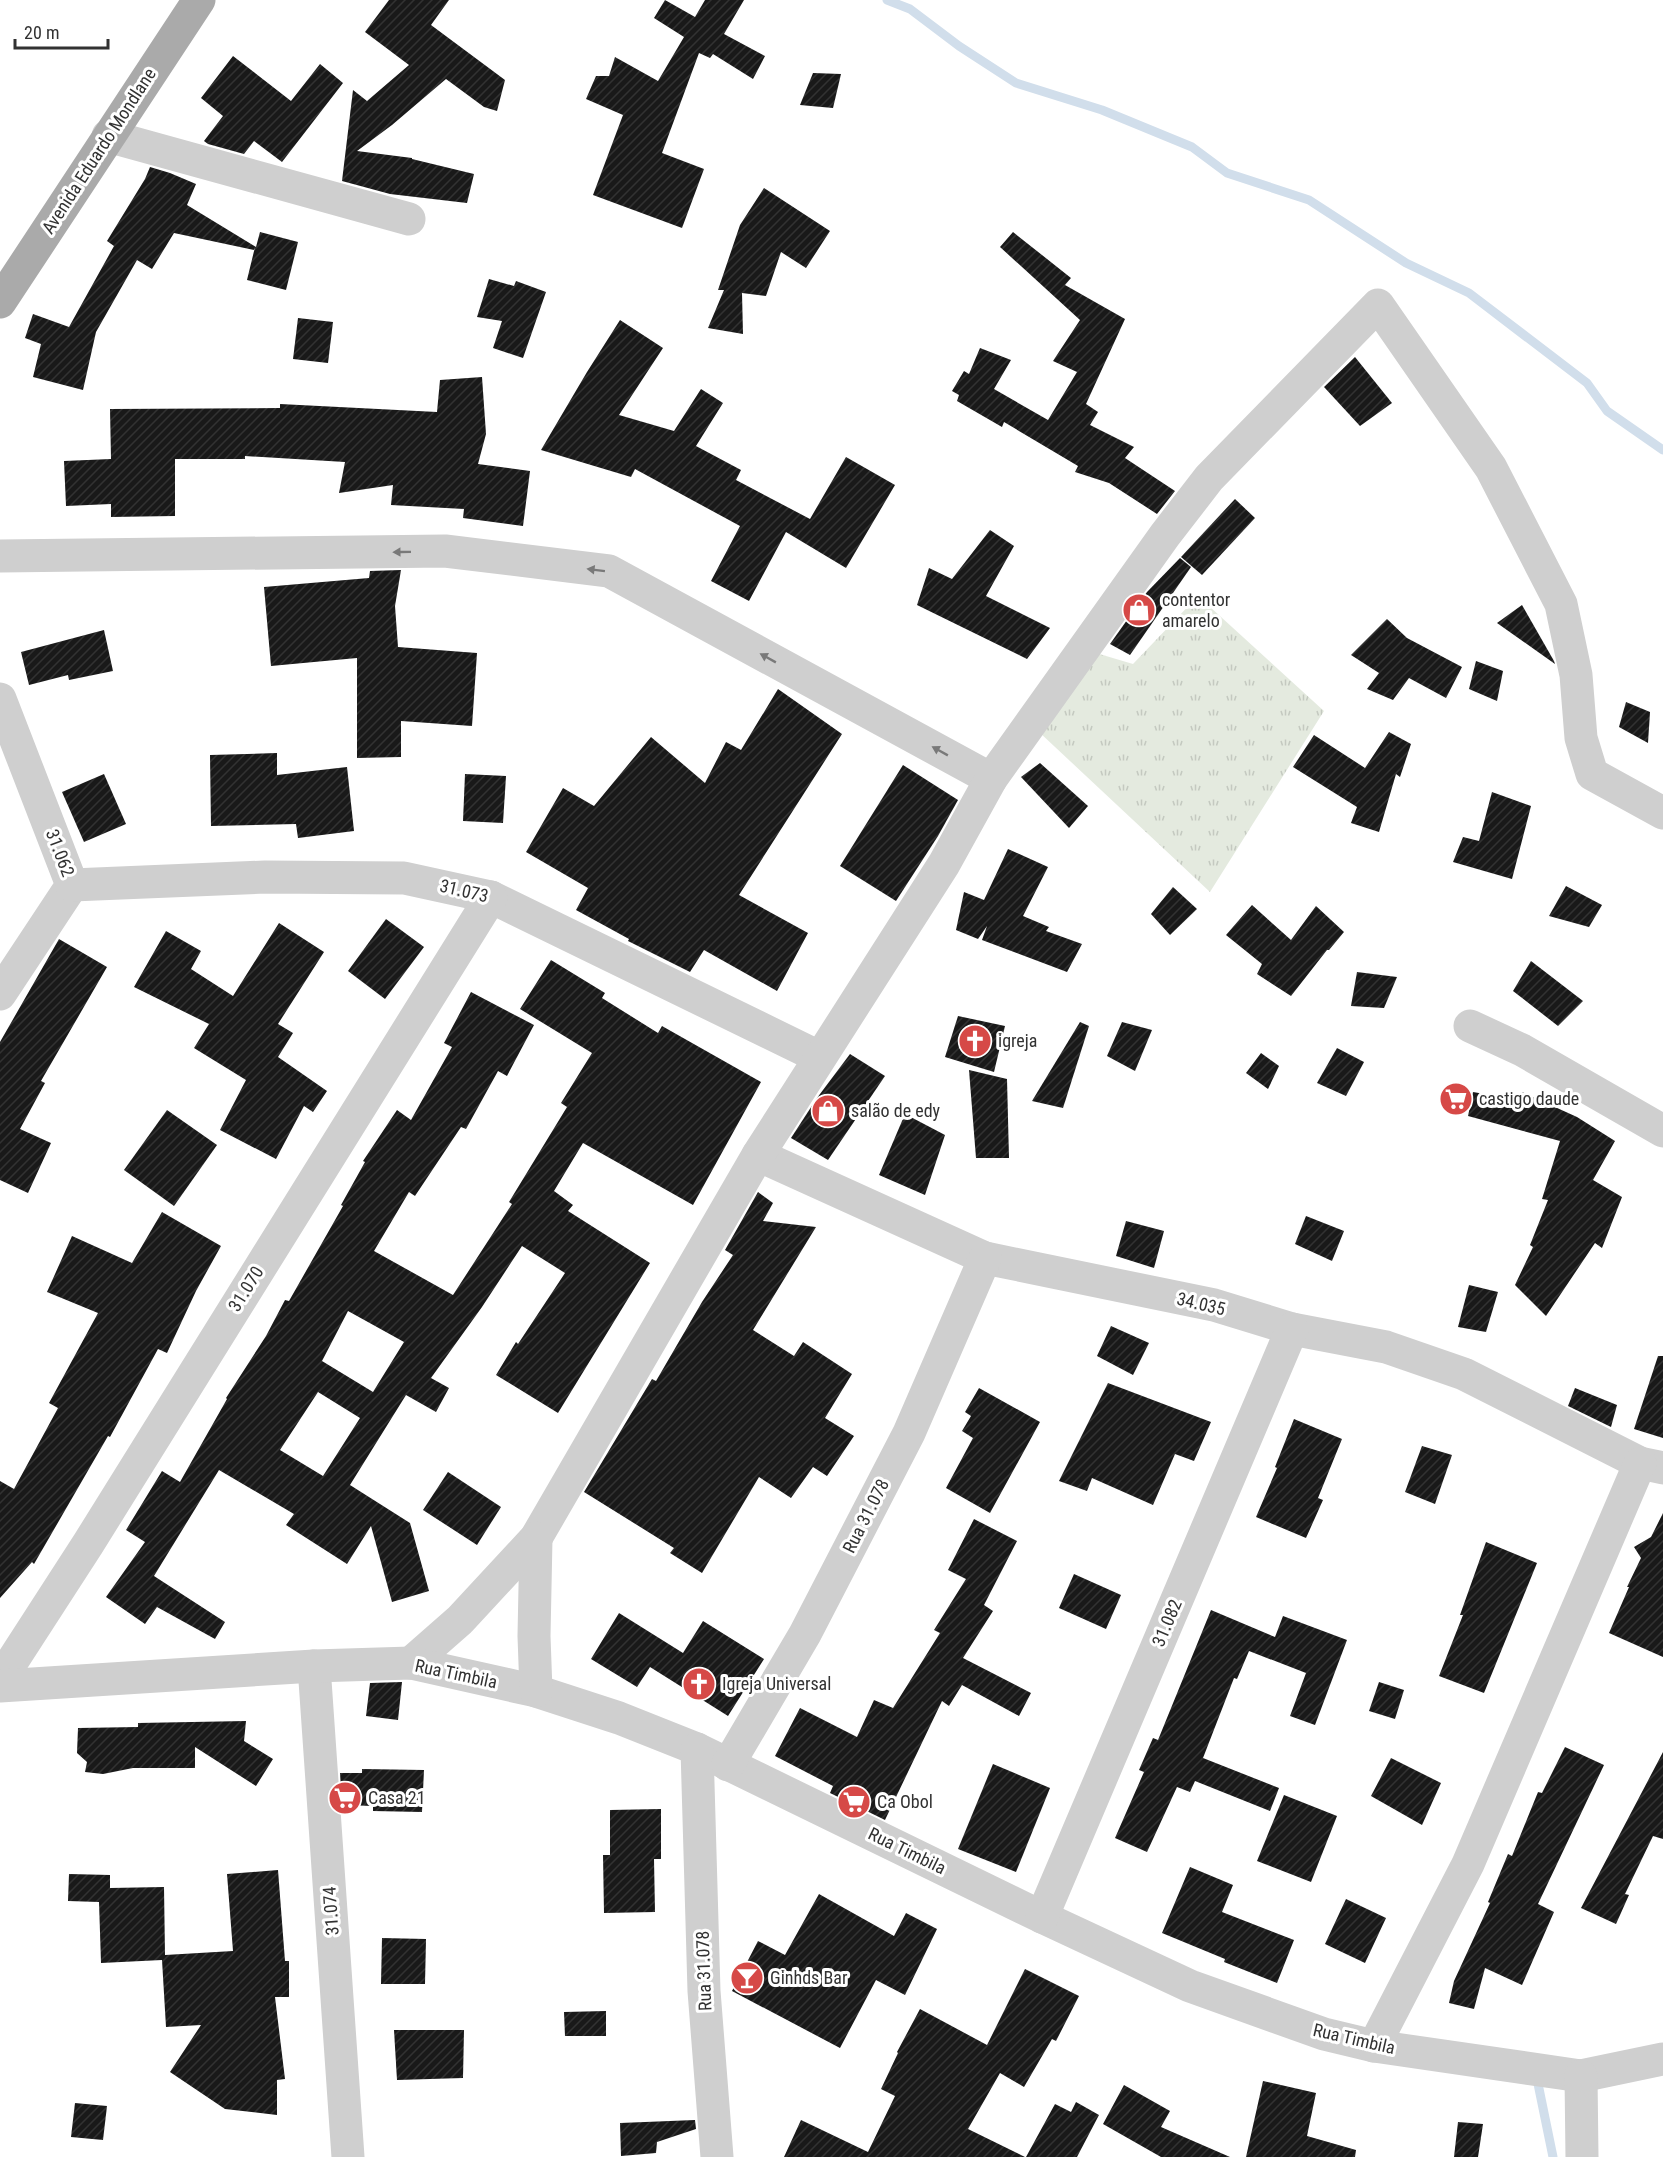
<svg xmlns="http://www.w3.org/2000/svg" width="1663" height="2157" font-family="'Roboto Condensed',sans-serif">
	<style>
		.grass { fill: url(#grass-tufts) }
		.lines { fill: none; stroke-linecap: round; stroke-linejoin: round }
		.stream { stroke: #d1deeb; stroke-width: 9 }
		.building { fill: url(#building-hatch); fill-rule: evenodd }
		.minor { stroke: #cfcfcf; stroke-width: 33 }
		.major { stroke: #aaa; stroke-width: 33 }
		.oneway { fill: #797979 }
		.labels { text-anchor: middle; stroke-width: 6; stroke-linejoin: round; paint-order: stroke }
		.street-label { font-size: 18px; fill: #323232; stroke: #fff }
		.poi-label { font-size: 18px; fill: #323232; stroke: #fff; text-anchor: start }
	</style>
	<defs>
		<pattern id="grass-tufts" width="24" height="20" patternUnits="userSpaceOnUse" patternTransform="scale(1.5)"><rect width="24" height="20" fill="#e4eadf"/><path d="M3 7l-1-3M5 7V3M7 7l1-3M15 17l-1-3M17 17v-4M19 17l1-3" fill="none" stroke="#c4c9c0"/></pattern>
		<pattern id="building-hatch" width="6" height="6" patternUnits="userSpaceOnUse" patternTransform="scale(1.5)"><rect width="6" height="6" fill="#191919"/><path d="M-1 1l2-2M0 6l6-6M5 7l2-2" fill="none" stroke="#323232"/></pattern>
	</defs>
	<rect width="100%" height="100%" fill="#fff"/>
	<path class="grass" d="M 1198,596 L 1324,711 L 1210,892 L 1039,732 L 1096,653 L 1133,664 Z"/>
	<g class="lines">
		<g class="stream">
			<path d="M 887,0 L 910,9 L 959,46 L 1016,83 L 1102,110 L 1192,147 L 1227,173 L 1309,200 L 1406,263 L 1469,293 L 1587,383 L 1607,411 L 1663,450"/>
			<path d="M 1536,2074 L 1553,2157"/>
		</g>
	</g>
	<g class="building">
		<path d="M 389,0 L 449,0 L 431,25 L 505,80 L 497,111 L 484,107 L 446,79 L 392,125 L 357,151 L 412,158 L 412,159 L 474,174 L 467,203 L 390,194 L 342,181 L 353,90 L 367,101 L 409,65 L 365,32 Z"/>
		<path d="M 665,0 L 695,17 L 705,0 L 744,0 L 724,34 L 765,56 L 753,79 L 713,54 L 710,58 L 699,53 L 662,153 L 704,169 L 682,228 L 593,195 L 623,115 L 586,99 L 596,76 L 609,76 L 615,57 L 658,81 L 684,37 L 654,18 Z"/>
		<path d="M 233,56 L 291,101 L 320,64 L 343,83 L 282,162 L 254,141 L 244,154 L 208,144 L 204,141 L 223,116 L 201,98 Z"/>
		<path d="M 813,73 L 841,74 L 833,108 L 800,105 Z"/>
		<path d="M 150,167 L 170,173 L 196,184 L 187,205 L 256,247 L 260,232 L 298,242 L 286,290 L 247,280 L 255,247 L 254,250 L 174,233 L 152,269 L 137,260 L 96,332 L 83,390 L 33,377 L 41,344 L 25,338 L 33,314 L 69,327 L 114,246 L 107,241 L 145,179 Z"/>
		<path d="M 764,188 L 830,231 L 806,268 L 781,252 L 766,296 L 742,293 L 743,334 L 708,328 L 724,290 L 718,290 L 740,225 Z"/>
		<path d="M 1013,232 L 1071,278 L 1065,285 L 1125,319 L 1086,404 L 1098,412 L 1090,425 L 1134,447 L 1125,458 L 1175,491 L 1157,514 L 1109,483 L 1075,472 L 1078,466 L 1004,422 L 1002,427 L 957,401 L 959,395 L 952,391 L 964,371 L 969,374 L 980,348 L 1011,360 L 994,389 L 1048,420 L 1077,372 L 1053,361 L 1080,320 L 1000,247 Z"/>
		<path d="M 489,279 L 514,286 L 516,281 L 546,292 L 523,358 L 493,348 L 502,321 L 477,317 Z"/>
		<path d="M 298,318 L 333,322 L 328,363 L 293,359 Z"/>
		<path d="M 620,320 L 663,348 L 619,415 L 674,431 L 701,389 L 723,403 L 696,446 L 741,470 L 736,480 L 810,519 L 846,457 L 895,485 L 846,568 L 786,532 L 749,601 L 711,581 L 740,526 L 635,469 L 631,477 L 541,450 L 587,372 Z"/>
		<path d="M 1355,357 L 1392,403 L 1360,426 L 1324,387 Z"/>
		<path d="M 482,377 L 486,434 L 478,464 L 530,471 L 523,526 L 463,518 L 464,509 L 391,505 L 393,485 L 339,493 L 345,462 L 245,456 L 245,459 L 175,459 L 175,516 L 111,517 L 111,504 L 66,506 L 64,461 L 111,459 L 110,409 L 280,408 L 280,404 L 437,412 L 440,380 Z"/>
		<path d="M 1235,499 L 1255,518 L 1202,575 L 1181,557 Z"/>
		<path d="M 990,530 L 1014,546 L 986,596 L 1050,628 L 1027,659 L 917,605 L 929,568 L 952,579 Z"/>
		<path d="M 1180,558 L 1191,567 L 1130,655 L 1110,644 L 1147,592 Z"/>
		<path d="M 401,570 L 395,606 L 398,647 L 477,653 L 472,726 L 401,721 L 401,757 L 357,758 L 357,658 L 271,666 L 264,587 L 369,578 L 370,571 Z"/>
		<path d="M 1522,605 L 1554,661 L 1555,664 L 1497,623 Z"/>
		<path d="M 1387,619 L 1407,638 L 1462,667 L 1446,698 L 1409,678 L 1393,700 L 1367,689 L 1379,673 L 1351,655 Z"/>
		<path d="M 104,630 L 113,671 L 69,680 L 68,675 L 29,685 L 21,652 Z"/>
		<path d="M 1476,661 L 1503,671 L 1497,701 L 1469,689 Z"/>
		<path d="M 778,689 L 842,734 L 739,895 L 808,933 L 777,991 L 704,950 L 690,972 L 628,941 L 629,939 L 576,910 L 588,888 L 526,852 L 563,788 L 594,806 L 651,737 L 705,783 L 726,742 L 741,750 Z"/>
		<path d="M 1626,702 L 1650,712 L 1648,743 L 1619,727 Z"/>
		<path d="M 1389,732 L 1411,744 L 1400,777 L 1396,774 L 1379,832 L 1351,823 L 1357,807 L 1293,767 L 1314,735 L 1365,768 Z"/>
		<path d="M 277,753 L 277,775 L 347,767 L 354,831 L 298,838 L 296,824 L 211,826 L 210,755 Z"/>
		<path d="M 1040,763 L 1088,806 L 1069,828 L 1021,777 Z"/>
		<path d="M 903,765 L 958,800 L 938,836 L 896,901 L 840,866 Z"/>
		<path d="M 104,774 L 126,824 L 84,842 L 62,792 Z"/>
		<path d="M 465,774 L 506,776 L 503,823 L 463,821 Z"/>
		<path d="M 1492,792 L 1531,806 L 1512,879 L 1453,862 L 1463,837 L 1479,841 Z"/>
		<path d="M 1008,849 L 1048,867 L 1023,916 L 1049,927 L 1046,931 L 1082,944 L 1067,972 L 982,940 L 987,926 L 978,939 L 956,930 L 964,892 L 984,900 Z"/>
		<path d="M 1566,886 L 1602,905 L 1589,927 L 1549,916 Z"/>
		<path d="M 1173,887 L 1197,909 L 1170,935 L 1151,914 Z"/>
		<path d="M 1252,905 L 1291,940 L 1316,906 L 1344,932 L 1329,950 L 1327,950 L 1291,996 L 1257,974 L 1262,964 L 1226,935 Z"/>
		<path d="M 386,919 L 424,947 L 385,999 L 348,971 Z"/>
		<path d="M 279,923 L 324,952 L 278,1024 L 293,1033 L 278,1057 L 327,1091 L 313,1112 L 304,1106 L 276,1159 L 220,1130 L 246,1080 L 194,1048 L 209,1024 L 134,987 L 166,931 L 201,951 L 191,969 L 233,996 Z"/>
		<path d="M 59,939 L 107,967 L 41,1081 L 45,1083 L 20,1129 L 51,1143 L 28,1193 L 0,1180 L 0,1042 Z"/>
		<path d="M 551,960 L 605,993 L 602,998 L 658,1033 L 662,1026 L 761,1082 L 693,1205 L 583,1143 L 554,1191 L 573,1205 L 568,1211 L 650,1263 L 558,1413 L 496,1375 L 516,1342 L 518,1344 L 565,1273 L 522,1246 L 482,1307 L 431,1378 L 449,1388 L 436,1412 L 406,1395 L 350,1485 L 410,1523 L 429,1591 L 392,1602 L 371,1526 L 347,1564 L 286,1525 L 294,1514 L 219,1470 L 154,1576 L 225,1622 L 215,1639 L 157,1607 L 145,1624 L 106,1597 L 145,1542 L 126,1530 L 162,1471 L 180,1482 L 227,1399 L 226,1398 L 266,1336 L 285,1300 L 289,1301 L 343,1206 L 341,1205 L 365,1162 L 363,1161 L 397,1110 L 411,1120 L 452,1047 L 444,1043 L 471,992 L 534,1025 L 507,1076 L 498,1071 L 466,1129 L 461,1127 L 415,1196 L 409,1192 L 374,1251 L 453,1295 L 512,1204 L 509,1202 L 567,1107 L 561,1103 L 592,1053 L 520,1009 ZM 348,1311 L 404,1342 L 373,1392 L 322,1361 ZM 318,1392 L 360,1418 L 323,1476 L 280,1450 Z"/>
		<path d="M 1531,961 L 1583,1001 L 1558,1026 L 1513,991 Z"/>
		<path d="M 1357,972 L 1397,977 L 1384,1008 L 1351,1006 Z"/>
		<path d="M 958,1016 L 1005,1026 L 994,1072 L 945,1057 Z"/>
		<path d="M 1080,1022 L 1089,1026 L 1063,1108 L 1032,1101 Z"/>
		<path d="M 1122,1022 L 1152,1030 L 1135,1071 L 1107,1056 Z"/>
		<path d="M 1337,1048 L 1364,1062 L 1346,1096 L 1317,1083 Z"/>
		<path d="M 1261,1053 L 1279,1066 L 1268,1089 L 1246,1073 Z"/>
		<path d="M 850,1054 L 885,1076 L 828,1160 L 791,1138 L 817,1098 Z"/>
		<path d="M 969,1070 L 1007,1079 L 1009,1158 L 976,1158 Z"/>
		<path d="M 1473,1092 L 1519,1100 L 1522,1092 L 1577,1117 L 1615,1141 L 1593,1180 L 1622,1197 L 1602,1248 L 1595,1243 L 1546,1316 L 1515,1285 L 1533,1247 L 1530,1245 L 1548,1200 L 1542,1199 L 1560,1141 L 1468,1116 Z"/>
		<path d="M 167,1110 L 217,1145 L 174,1206 L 124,1170 Z"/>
		<path d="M 905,1114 L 945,1135 L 925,1195 L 879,1175 Z"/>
		<path d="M 758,1192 L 773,1203 L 763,1221 L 816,1227 L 753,1330 L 794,1356 L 803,1342 L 852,1374 L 825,1418 L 854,1436 L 827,1476 L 813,1467 L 791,1498 L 759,1477 L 702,1573 L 670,1553 L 674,1548 L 584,1492 L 652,1379 L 656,1381 L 702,1302 L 733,1255 L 725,1250 Z"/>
		<path d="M 162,1212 L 221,1246 L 196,1291 L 167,1353 L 158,1349 L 110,1437 L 108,1436 L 34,1564 L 32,1562 L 0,1598 L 0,1481 L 14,1489 L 58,1408 L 49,1403 L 98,1313 L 47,1292 L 72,1236 L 132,1263 Z"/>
		<path d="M 1306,1216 L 1344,1231 L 1332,1261 L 1295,1244 Z"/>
		<path d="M 1126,1221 L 1164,1231 L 1154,1268 L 1116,1256 Z"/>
		<path d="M 1469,1285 L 1498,1292 L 1486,1332 L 1458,1327 Z"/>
		<path d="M 1111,1326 L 1149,1343 L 1133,1375 L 1097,1356 Z"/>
		<path d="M 1658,1356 L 1663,1356 L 1663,1438 L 1634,1429 Z"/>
		<path d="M 1108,1383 L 1211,1422 L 1194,1461 L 1175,1454 L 1153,1505 L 1092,1478 L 1087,1491 L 1059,1481 Z"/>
		<path d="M 979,1388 L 1040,1422 L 990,1513 L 946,1488 L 973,1438 L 962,1431 L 971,1416 L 965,1412 Z"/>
		<path d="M 1575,1388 L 1617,1405 L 1611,1427 L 1568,1406 Z"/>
		<path d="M 1294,1419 L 1342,1439 L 1318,1498 L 1323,1500 L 1306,1538 L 1256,1517 L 1277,1468 L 1275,1467 Z"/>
		<path d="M 1422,1446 L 1452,1455 L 1435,1504 L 1405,1492 Z"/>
		<path d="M 448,1472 L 501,1507 L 477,1545 L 423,1510 Z"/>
		<path d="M 1663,1513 L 1663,1657 L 1609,1633 L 1629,1587 L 1627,1587 L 1641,1558 L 1634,1547 L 1651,1537 Z"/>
		<path d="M 974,1519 L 1017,1541 L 984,1605 L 993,1611 L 963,1658 L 1031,1693 L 1019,1716 L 962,1685 L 949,1706 L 942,1701 L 885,1820 L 830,1793 L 833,1786 L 775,1756 L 800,1708 L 857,1737 L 874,1700 L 893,1708 L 940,1633 L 934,1630 L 966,1579 L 948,1570 Z"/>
		<path d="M 1486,1542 L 1537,1563 L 1484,1693 L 1439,1676 L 1463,1615 L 1460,1615 Z"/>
		<path d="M 1074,1574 L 1121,1595 L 1106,1629 L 1059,1608 Z"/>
		<path d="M 1211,1610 L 1275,1637 L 1283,1616 L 1347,1640 L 1315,1725 L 1290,1716 L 1306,1673 L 1249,1651 L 1237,1679 L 1234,1678 L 1203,1758 L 1279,1788 L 1270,1811 L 1195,1781 L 1190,1792 L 1177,1787 L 1147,1852 L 1115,1838 L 1144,1772 L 1139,1770 L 1153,1738 L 1158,1740 Z"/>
		<path d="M 619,1613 L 683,1653 L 703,1621 L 764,1659 L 728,1716 L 650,1667 L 637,1687 L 591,1659 Z"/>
		<path d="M 402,1682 L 398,1720 L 366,1716 L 370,1683 Z"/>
		<path d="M 1379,1682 L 1404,1690 L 1395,1719 L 1369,1711 Z"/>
		<path d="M 246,1721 L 244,1741 L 273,1759 L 256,1786 L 195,1747 L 195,1768 L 133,1768 L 103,1774 L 85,1772 L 87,1762 L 77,1753 L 78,1728 L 138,1727 L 138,1723 Z"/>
		<path d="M 1565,1747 L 1604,1765 L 1538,1904 L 1554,1912 L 1522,1985 L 1485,1968 L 1474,2009 L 1449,2003 L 1454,1981 L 1490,1903 L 1488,1902 L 1508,1854 L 1512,1856 L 1538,1792 L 1542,1793 Z"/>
		<path d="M 1663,1752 L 1663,1839 L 1653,1836 L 1625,1894 L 1629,1895 L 1616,1924 L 1581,1908 Z"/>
		<path d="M 1391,1758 L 1441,1783 L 1422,1825 L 1371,1796 Z"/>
		<path d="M 993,1764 L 1050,1788 L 1016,1872 L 958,1849 Z"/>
		<path d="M 362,1769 L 424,1770 L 422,1812 L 373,1811 L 373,1806 L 342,1805 L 340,1773 L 362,1773 Z"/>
		<path d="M 1284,1795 L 1337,1816 L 1311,1882 L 1257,1861 Z"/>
		<path d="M 661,1809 L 661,1859 L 654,1859 L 655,1912 L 604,1913 L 603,1855 L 610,1855 L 610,1810 Z"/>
		<path d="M 1190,1867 L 1233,1885 L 1222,1912 L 1294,1940 L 1277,1983 L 1224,1962 L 1225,1959 L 1162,1933 Z"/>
		<path d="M 278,1870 L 285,1961 L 289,1961 L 289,1997 L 275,1997 L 285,2079 L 277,2080 L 277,2115 L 225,2109 L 170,2072 L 201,2025 L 166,2027 L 162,1960 L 101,1963 L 99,1902 L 68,1901 L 69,1874 L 110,1875 L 110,1888 L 164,1887 L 165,1955 L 233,1951 L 227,1874 Z"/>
		<path d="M 819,1894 L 894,1936 L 906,1913 L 937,1929 L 905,1995 L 876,1980 L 840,2048 L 732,1991 L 758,1941 L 785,1955 Z"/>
		<path d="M 1346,1899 L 1386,1918 L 1365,1963 L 1325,1944 Z"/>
		<path d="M 382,1938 L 426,1939 L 425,1984 L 381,1984 Z"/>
		<path d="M 1025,1969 L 1079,1996 L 1056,2041 L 1052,2039 L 1024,2087 L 1000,2073 L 968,2129 L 1025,2157 L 784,2157 L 801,2120 L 868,2152 L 895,2096 L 881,2089 L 898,2053 L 897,2052 L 920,2009 L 987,2045 Z"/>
		<path d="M 606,2011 L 606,2036 L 565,2036 L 564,2012 Z"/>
		<path d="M 394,2030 L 464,2030 L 463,2078 L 397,2080 Z"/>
		<path d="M 1263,2081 L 1316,2093 L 1307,2136 L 1356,2150 L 1355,2157 L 1246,2157 Z"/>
		<path d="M 1124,2085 L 1170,2111 L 1161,2127 L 1230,2157 L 1161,2157 L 1103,2124 Z"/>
		<path d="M 1076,2102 L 1099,2115 L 1077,2157 L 1026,2157 L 1055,2104 L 1071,2112 Z"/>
		<path d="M 75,2103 L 107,2106 L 103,2140 L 71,2137 Z"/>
		<path d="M 695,2120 L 696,2129 L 657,2142 L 656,2153 L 621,2156 L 620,2123 Z"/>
		<path d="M 1458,2122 L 1483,2124 L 1478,2157 L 1454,2157 Z"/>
	</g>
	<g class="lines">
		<g class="minor">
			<path d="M 108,136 L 409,219"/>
			<path d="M 0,556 L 445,551 L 609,571 L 991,779"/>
			<path d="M 0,699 L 72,885 L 0,994"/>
			<path d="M 72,885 L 265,877 L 404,878 L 491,897 L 819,1057"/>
			<path d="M 1470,1026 L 1522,1050 L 1663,1131"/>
			<path d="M 758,1155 L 985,1258 L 1214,1305 L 1292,1329 L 1386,1347 L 1464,1374 L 1640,1463 L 1663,1468"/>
			<path d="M 411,1663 L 460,1620 L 536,1538 L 758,1155 L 944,864 L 991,779 L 1165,535 L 1209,478 L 1378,305 L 1491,468 L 1561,604 L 1576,675 L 1581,738 L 1592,774 L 1663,813"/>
			<path d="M 314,1666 L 348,2157"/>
			<path d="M 0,1680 L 88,1544 L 491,897"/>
			<path d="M 0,1686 L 314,1666 L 411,1663 L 536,1691 L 619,1718 L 697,1749 L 1042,1917 L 1190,1986 L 1324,2034 L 1374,2046 L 1581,2076 L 1663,2059"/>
			<path d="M 536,1691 L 534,1636 L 536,1538"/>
			<path d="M 697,1749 L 704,1991 L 717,2157"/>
			<path d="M 728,1765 L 805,1634 L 909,1433 L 985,1258"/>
			<path d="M 1042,1917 L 1292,1329"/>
			<path d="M 1374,2046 L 1468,1864 L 1640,1463"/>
			<path d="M 1581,2076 L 1582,2157"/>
		</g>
		<path class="major" d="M 0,302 L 199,0"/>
	</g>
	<defs><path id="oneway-solid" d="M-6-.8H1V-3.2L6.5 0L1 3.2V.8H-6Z" transform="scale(1.5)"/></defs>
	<g class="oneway">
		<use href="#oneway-solid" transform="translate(402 552) rotate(179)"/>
		<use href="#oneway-solid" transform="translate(596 570) rotate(-173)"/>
		<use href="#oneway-solid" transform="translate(768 658) rotate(-151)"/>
		<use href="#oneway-solid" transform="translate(940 751) rotate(-151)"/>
	</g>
	<defs>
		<symbol id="shop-disc" viewBox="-11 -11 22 22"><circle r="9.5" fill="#d64947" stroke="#fff"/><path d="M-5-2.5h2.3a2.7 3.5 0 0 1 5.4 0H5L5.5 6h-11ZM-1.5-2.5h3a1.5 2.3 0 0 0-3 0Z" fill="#fff"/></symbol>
		<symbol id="church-disc" viewBox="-11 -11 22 22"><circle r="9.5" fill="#d64947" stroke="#fff"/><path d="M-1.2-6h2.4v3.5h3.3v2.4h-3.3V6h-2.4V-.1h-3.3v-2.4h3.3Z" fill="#fff"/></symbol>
		<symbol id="supermarket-disc" viewBox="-11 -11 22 22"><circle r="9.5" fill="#d64947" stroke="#fff"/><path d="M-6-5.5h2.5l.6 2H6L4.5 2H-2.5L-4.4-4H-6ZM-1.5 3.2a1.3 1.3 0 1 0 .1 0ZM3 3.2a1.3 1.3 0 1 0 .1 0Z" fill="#fff"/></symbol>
		<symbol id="bar-disc" viewBox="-11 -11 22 22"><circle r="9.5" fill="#d64947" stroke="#fff"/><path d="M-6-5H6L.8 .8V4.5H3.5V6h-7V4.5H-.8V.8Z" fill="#fff"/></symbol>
	</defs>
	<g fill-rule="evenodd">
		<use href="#shop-disc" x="1120" y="591" width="38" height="38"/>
		<use href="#church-disc" x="956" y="1022" width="38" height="38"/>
		<use href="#supermarket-disc" x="1437" y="1080" width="38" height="38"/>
		<use href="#shop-disc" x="809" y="1092" width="38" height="38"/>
		<use href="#church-disc" x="680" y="1665" width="38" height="38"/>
		<use href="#supermarket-disc" x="326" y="1779" width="38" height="38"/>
		<use href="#supermarket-disc" x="835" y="1783" width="38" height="38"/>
		<use href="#bar-disc" x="728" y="1959" width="38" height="38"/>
	</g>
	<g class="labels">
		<g class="street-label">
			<text transform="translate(99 151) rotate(-57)" y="6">Avenida Eduardo Mondlane</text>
			<text transform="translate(60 853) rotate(69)" y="6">31.062</text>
			<text transform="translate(464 891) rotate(13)" y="6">31.073</text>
			<text transform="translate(246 1289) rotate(-58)" y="6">31.070</text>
			<text transform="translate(1201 1304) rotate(13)" y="6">34.035</text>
			<text transform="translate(866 1516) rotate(-63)" y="6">Rua 31.078</text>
			<text transform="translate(1167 1623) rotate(-67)" y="6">31.082</text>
			<text transform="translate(456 1674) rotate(12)" y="6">Rua Timbila</text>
			<text transform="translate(907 1851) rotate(26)" y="6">Rua Timbila</text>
			<text transform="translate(331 1911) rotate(-94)" y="6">31.074</text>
			<text transform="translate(704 1971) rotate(-92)" y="6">Rua 31.078</text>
			<text transform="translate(1354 2039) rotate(13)" y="6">Rua Timbila</text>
		</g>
		<g class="poi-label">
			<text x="1162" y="606">contentor<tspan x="1162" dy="21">amarelo</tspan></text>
			<text x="998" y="1047">igreja</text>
			<text x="1479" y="1105">castigo daude</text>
			<text x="851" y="1117">salão de edy</text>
			<text x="722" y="1690">Igreja Universal</text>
			<text x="368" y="1804">Casa 21</text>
			<text x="877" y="1808">Ca Obol</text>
			<text x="770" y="1984">Ginhds Bar</text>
		</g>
	</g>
	<path d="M15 39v9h93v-9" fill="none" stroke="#323232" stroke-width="3"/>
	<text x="24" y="39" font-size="18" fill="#323232" stroke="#ffffff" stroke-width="4.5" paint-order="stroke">20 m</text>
</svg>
